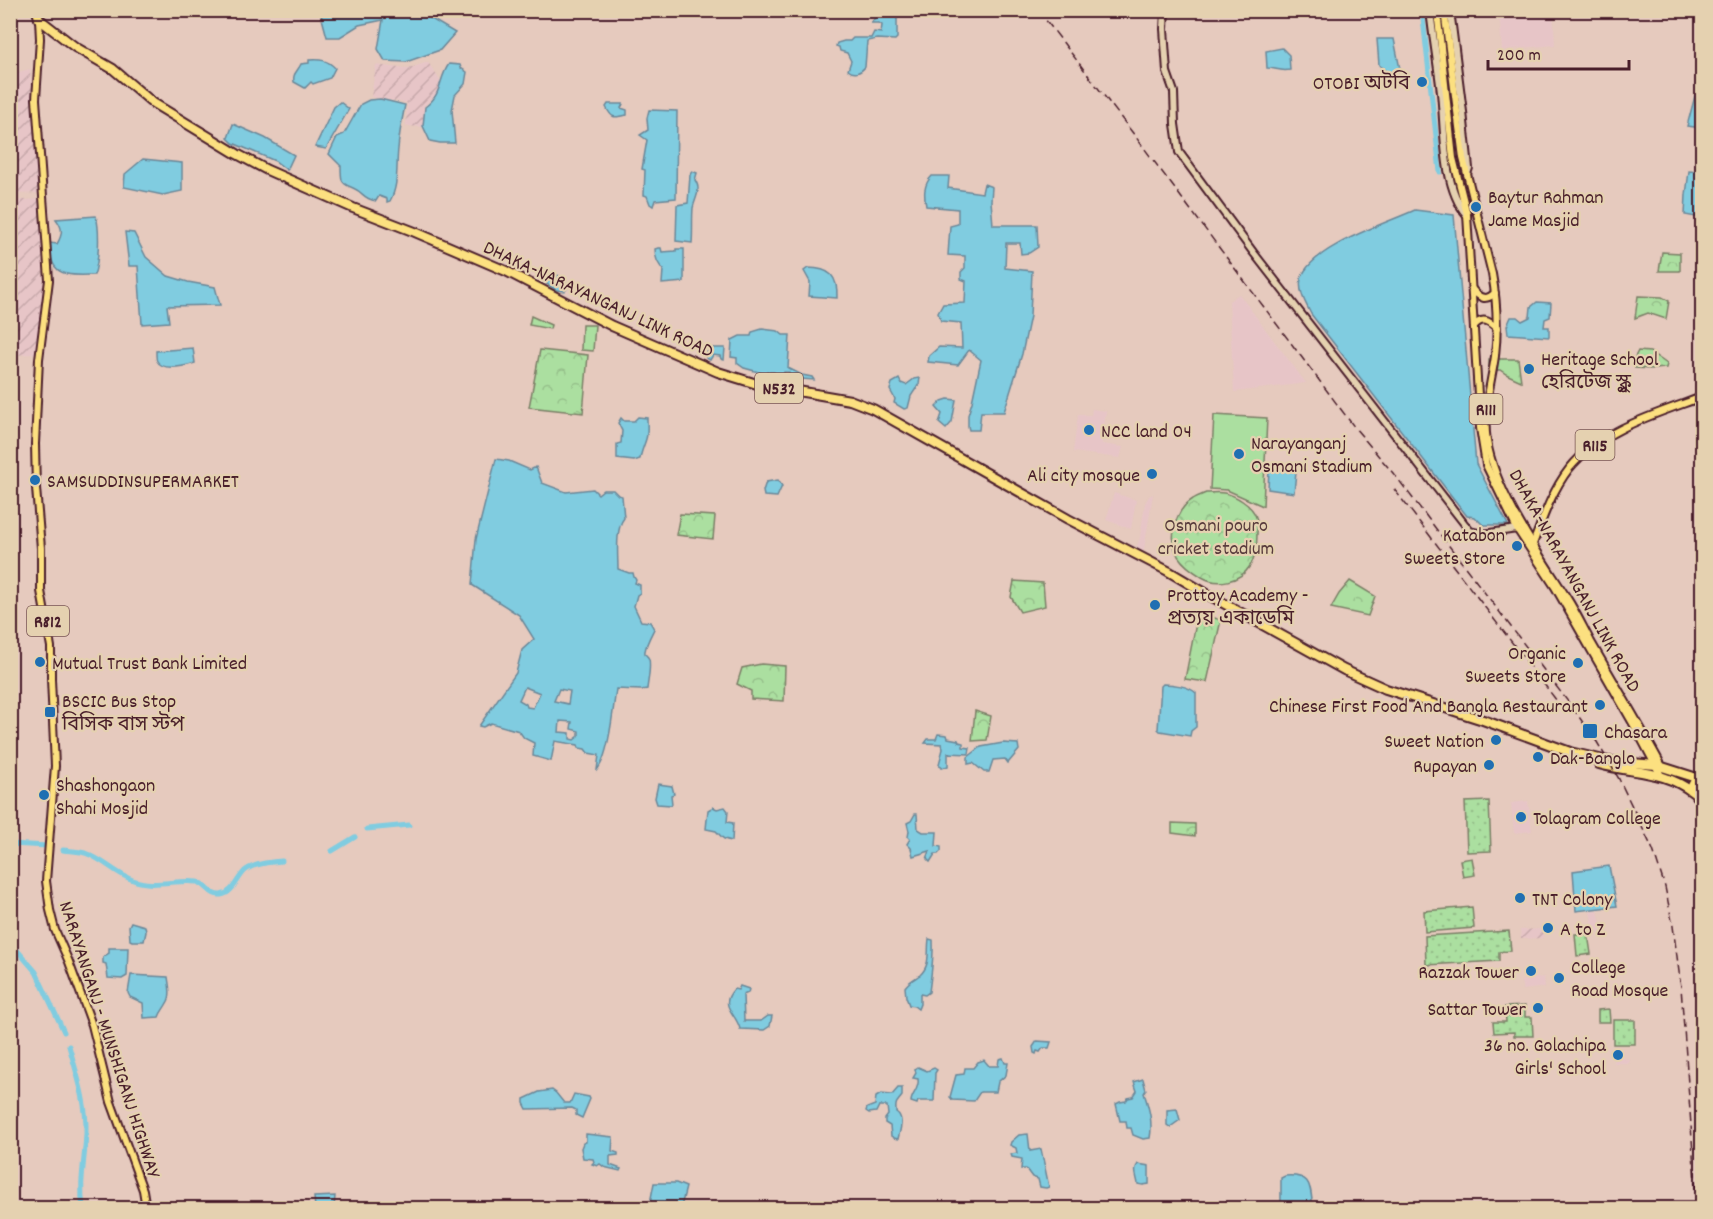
<svg xmlns="http://www.w3.org/2000/svg" width="1713" height="1219" font-family="Dekko,'Noto Sans Bengali',sans-serif">
	<style>
		.built { fill: #e7c5c7 }
		.industrial { fill: url(#industrial-furrows) }
		.grass { fill: url(#grass-dots); stroke: #7a7f66; stroke-width: 1.5 }
		.park { fill: url(#park-crowns); stroke: #7a7f66; stroke-width: 1.5 }
		.garden { fill: #abdfa0; stroke: #7a7f66; stroke-width: 1.5 }
		.water { fill: #80cce0; stroke: #6a8798; stroke-width: 1.5; fill-rule: evenodd }
		.lines { fill: none; stroke-linecap: round; stroke-linejoin: round }
		.canal { stroke: #80cce0; stroke-width: 5 }
		.secondary-casing { stroke: #4a1f2b; stroke-width: 10 }
		.primary-casing { stroke: #4a1f2b; stroke-width: 10 }
		.highway-casing { stroke: #4a1f2b; stroke-width: 12 }
		.secondary { stroke: #e5d1b0; stroke-width: 6 }
		.primary { stroke: #fce080; stroke-width: 6 }
		.highway { stroke: #fce080; stroke-width: 8 }
		.rail { stroke: #4a1f2b; stroke-width: 1.5; stroke-dasharray: 9 4.5; stroke-linecap: butt }
		.poi-dot { fill: #1f6fb2; stroke: #e5d1b0; stroke-width: 2 }
		.labels { text-anchor: middle; stroke-width: 4.5; stroke-linejoin: round; paint-order: stroke }
		.shield { fill: #e5d1b0; stroke: #785453; stroke-width: 1.5 }
		.shield-label { font-size: 18px; font-weight: bold; fill: #4a1f2b }
		.poi-label { font-size: 20px; fill: #4a1f2b; stroke: #e5d1b0; text-anchor: start }
		.street-label { font-size: 20px; fill: #4a1f2b; stroke: #e5d1b0 }
		.park-label { font-size: 20px; fill: #593c3d; stroke: #e5d1b0 }
	</style>
	<defs>
		<pattern id="industrial-furrows" width="10" height="10" patternUnits="userSpaceOnUse" patternTransform="scale(1.5)"><rect width="10" height="10" fill="#e7c5c7"/><path d="M-1 1l2-2M0 10L10 0M9 11l2-2" fill="none" stroke="#c8a9ab"/></pattern>
		<pattern id="grass-dots" width="8" height="8" patternUnits="userSpaceOnUse" patternTransform="scale(1.5)"><rect width="8" height="8" fill="#abdfa0"/><path d="M2 2h.1M6 6h.1" fill="none" stroke="#95bf8a" stroke-width="1.8" stroke-linecap="round"/></pattern>
		<pattern id="park-crowns" width="20" height="18" patternUnits="userSpaceOnUse" patternTransform="scale(1.5)"><rect width="20" height="18" fill="#abdfa0"/><path d="M2 6a3 3 0 1 1 6 0M12 15a3 3 0 1 1 6 0" fill="none" stroke="#95bf8a"/></pattern>
	</defs>
	<rect width="100%" height="100%" fill="#e6cabe"/>
	<filter id="ink" filterUnits="userSpaceOnUse"><feTurbulence type="fractalNoise" baseFrequency=".0167" numOctaves="2"/><feDisplacementMap in="SourceGraphic" scale="12" xChannelSelector="R" yChannelSelector="G"/><feConvolveMatrix kernelMatrix="1 2 1 2 8 2 1 2 1" color-interpolation-filters="sRGB"/></filter>
	<g filter="url(#ink)">
		<g class="built">
			<path d="M 1499,11 L 1553,11 L 1555,45 L 1502,50 Z"/>
			<path d="M 1239,294 L 1306,383 L 1234,392 L 1229,301 Z"/>
			<path d="M 1092,409 L 1106,411 L 1102,444 L 1123,447 L 1120,458 L 1073,452 L 1078,415 L 1091,415 Z"/>
			<path d="M 1114,493 L 1136,500 L 1131,529 L 1106,520 Z"/>
			<path d="M 1153,494 L 1143,556 L 1135,553 L 1140,537 L 1145,503 L 1149,496 Z"/>
			<path d="M 1528,801 L 1532,831 L 1514,833 L 1511,803 Z"/>
			<path d="M 1598,910 L 1602,930 L 1594,932 L 1590,912 Z"/>
			<path d="M 1544,977 L 1545,987 L 1523,990 L 1521,981 Z"/>
			<path d="M 1614,1050 L 1623,1051 L 1623,1059 L 1630,1059 L 1629,1063 L 1614,1063 Z"/>
		</g>
		<g class="industrial">
			<path d="M 428,62 L 441,82 L 437,94 L 424,106 L 423,127 L 406,126 L 407,103 L 371,97 L 376,65 L 407,69 Z"/>
			<path d="M 30,69 L 40,193 L 11,194 L 11,74 Z"/>
			<path d="M 39,199 L 43,264 L 43,319 L 35,354 L 11,355 L 10,201 Z"/>
			<path d="M 1543,929 L 1543,938 L 1521,939 L 1520,930 Z"/>
		</g>
		<g class="grass">
			<path d="M 1489,801 L 1491,851 L 1467,852 L 1465,802 Z"/>
			<path d="M 1472,858 L 1475,875 L 1463,877 L 1460,860 Z"/>
			<path d="M 1472,907 L 1474,928 L 1425,932 L 1424,911 Z"/>
			<path d="M 1509,931 L 1511,951 L 1499,952 L 1499,961 L 1426,965 L 1425,936 Z"/>
			<path d="M 1575,934 L 1588,934 L 1591,954 L 1577,956 Z"/>
			<path d="M 1525,1006 L 1525,1017 L 1532,1017 L 1533,1036 L 1514,1036 L 1514,1032 L 1494,1033 L 1493,1022 L 1506,1022 L 1505,1007 Z"/>
			<path d="M 1609,1009 L 1610,1022 L 1598,1022 L 1598,1010 Z"/>
			<rect x="1613" y="1020" width="22" height="24"/>
		</g>
		<g class="park">
			<path d="M 1662,252 L 1680,253 L 1680,271 L 1659,271 Z"/>
			<path d="M 1638,296 L 1662,297 L 1669,301 L 1666,319 L 1648,313 L 1635,318 Z"/>
			<path d="M 531,316 L 551,325 L 550,329 L 529,325 Z"/>
			<path d="M 540,350 L 588,355 L 583,413 L 529,407 Z"/>
			<path d="M 1638,351 L 1650,352 L 1667,364 L 1666,368 L 1653,369 L 1635,368 L 1634,359 Z"/>
			<path d="M 1489,359 L 1518,359 L 1521,381 L 1506,374 L 1500,370 L 1489,370 Z"/>
			<path d="M 1206,493 C 1212,493 1218,492 1224,493 C 1235,495 1252,505 1256,517 C 1258,522 1257,530 1257,535 C 1257,544 1255,558 1250,566 C 1240,582 1217,586 1202,577 C 1194,572 1183,564 1178,556 C 1168,537 1175,510 1193,499 C 1197,496 1202,495 1206,493 Z"/>
			<path d="M 680,514 L 715,516 L 713,539 L 676,535 Z"/>
			<path d="M 1014,581 L 1043,583 L 1045,606 L 1020,612 L 1011,597 Z"/>
			<path d="M 1350,581 L 1375,596 L 1368,616 L 1331,608 L 1339,594 Z"/>
			<path d="M 1198,613 L 1221,620 L 1207,682 L 1185,679 Z"/>
			<path d="M 761,664 L 785,666 L 784,701 L 751,699 L 751,691 L 737,684 L 742,668 Z"/>
			<path d="M 975,711 L 991,716 L 987,740 L 972,741 Z"/>
			<path d="M 1172,823 L 1195,824 L 1195,836 L 1172,833 Z"/>
		</g>
		<g class="garden">
			<path d="M 582,325 L 595,325 L 593,351 L 581,350 Z"/>
			<path d="M 1214,415 L 1267,418 L 1263,506 L 1227,490 L 1210,489 Z"/>
		</g>
		<g class="water">
			<path d="M 320,11 L 422,11 L 423,14 L 455,33 L 440,50 L 406,62 L 385,61 L 378,49 L 383,20 L 359,25 L 340,37 L 327,37 Z"/>
			<path d="M 880,11 L 895,14 L 897,19 L 897,38 L 895,40 L 877,39 L 867,41 L 865,67 C 860,73 854,75 848,70 L 851,61 L 847,53 L 840,51 L 839,47 L 836,46 L 837,43 L 844,41 L 850,41 L 853,38 L 871,38 L 874,32 L 881,33 L 882,25 L 879,23 L 871,23 Z"/>
			<path d="M 1377,39 L 1394,39 L 1400,69 L 1398,72 L 1387,73 L 1379,65 Z"/>
			<path d="M 1282,48 L 1289,55 L 1290,70 C 1280,72 1276,68 1267,68 L 1266,51 Z"/>
			<path d="M 309,60 C 320,59 328,60 335,68 L 330,78 L 313,84 L 311,82 L 305,88 L 294,82 C 292,74 298,71 301,64 L 309,63 Z"/>
			<path d="M 449,64 L 460,65 L 461,68 L 467,72 L 465,84 L 455,95 L 452,110 L 455,143 L 440,143 L 430,141 L 423,126 L 425,107 C 443,94 438,79 449,64 Z"/>
			<path d="M 1702,90 L 1702,128 L 1687,126 L 1695,96 Z"/>
			<path d="M 380,99 L 405,105 C 402,120 399,134 398,149 C 396,167 399,185 390,201 L 387,202 L 387,199 L 379,196 L 376,201 C 362,198 364,193 355,189 C 350,186 344,186 342,180 C 341,176 341,171 341,166 L 329,154 L 337,137 L 344,134 L 361,104 L 369,100 Z"/>
			<path d="M 340,102 L 349,109 L 326,149 L 315,147 L 334,107 Z"/>
			<path d="M 608,104 L 623,104 L 621,108 L 627,110 L 627,115 C 614,118 612,119 606,107 Z"/>
			<path d="M 649,110 L 677,111 L 676,198 L 655,200 L 653,206 L 650,204 L 647,196 L 644,195 L 645,170 L 642,169 L 647,140 L 640,135 L 648,130 L 647,118 Z"/>
			<path d="M 233,124 L 265,138 L 294,155 L 287,170 L 275,161 L 233,143 L 228,138 Z"/>
			<path d="M 143,159 L 182,163 L 182,191 L 163,195 L 124,187 L 125,174 Z"/>
			<path d="M 1702,163 L 1702,218 L 1685,215 L 1686,195 L 1689,171 L 1700,172 Z"/>
			<path d="M 692,171 L 697,173 L 695,180 C 702,190 695,198 693,208 C 692,219 693,231 692,243 L 676,241 L 677,205 L 688,203 L 690,175 Z"/>
			<path d="M 932,176 L 949,176 L 948,188 L 982,193 L 984,184 L 992,187 L 991,201 L 993,225 L 1037,225 L 1038,247 L 1029,253 L 1021,254 L 1020,243 L 1006,243 L 1005,268 L 1032,271 L 1030,316 L 1022,354 L 1004,412 L 981,412 L 979,430 L 969,430 L 968,426 L 968,415 L 972,402 L 981,360 L 969,350 L 958,365 L 928,362 L 929,356 L 939,347 L 962,348 L 961,323 L 941,321 L 938,313 L 943,304 L 965,303 L 966,281 L 961,279 L 961,272 L 965,268 L 965,256 L 948,255 L 950,226 L 958,224 L 958,209 L 926,206 C 924,195 923,185 932,176 Z"/>
			<path d="M 1415,210 L 1454,215 L 1476,464 L 1508,525 L 1483,525 L 1475,517 L 1467,516 L 1311,314 C 1306,304 1298,291 1301,279 C 1310,247 1387,223 1415,210 Z"/>
			<path d="M 96,216 C 100,230 99,262 94,275 C 79,275 59,278 53,263 C 50,256 48,250 50,243 L 57,244 C 63,234 63,228 56,219 Z"/>
			<path d="M 125,232 L 134,233 L 146,257 L 168,276 L 188,282 L 215,287 L 220,305 L 167,306 L 169,322 L 142,324 L 138,266 L 129,266 Z"/>
			<path d="M 658,248 L 661,248 L 662,252 L 676,251 L 676,249 L 684,249 L 684,282 L 662,284 L 663,270 C 658,263 655,259 655,249 Z"/>
			<path d="M 808,268 C 830,268 838,276 837,298 L 809,296 L 810,282 L 804,271 Z"/>
			<path d="M 550,275 L 557,275 L 565,279 L 567,288 L 565,291 L 556,290 L 544,282 L 546,276 Z"/>
			<path d="M 1537,302 L 1551,303 L 1550,317 L 1545,319 L 1544,327 L 1549,327 L 1549,337 L 1508,334 L 1507,326 L 1511,317 L 1517,317 L 1522,321 L 1530,317 L 1531,307 Z"/>
			<path d="M 762,329 L 778,331 L 783,335 L 790,335 L 788,368 L 802,375 L 812,377 L 814,380 L 789,378 L 789,372 L 784,372 L 784,377 L 775,376 L 774,372 L 767,372 L 766,374 L 744,368 L 737,363 L 737,358 L 731,357 L 732,340 L 740,336 L 751,336 L 752,332 Z"/>
			<path d="M 193,348 L 195,363 C 185,366 163,372 157,361 C 156,360 156,353 156,351 Z"/>
			<path d="M 712,348 L 725,348 L 724,360 L 721,359 L 720,356 L 713,355 L 710,360 L 706,358 L 705,354 Z"/>
			<path d="M 920,378 L 919,384 L 911,396 L 908,408 L 904,409 L 894,403 L 895,399 L 890,390 L 892,383 L 899,379 L 901,383 L 906,385 L 914,379 Z"/>
			<path d="M 948,399 L 956,400 L 952,422 L 946,429 L 939,423 L 942,414 L 936,407 L 942,401 Z"/>
			<path d="M 638,417 L 647,418 C 647,424 648,433 646,439 C 644,446 641,452 640,459 L 634,461 L 617,459 L 617,444 L 621,443 L 622,431 L 618,423 L 621,418 L 624,421 L 634,421 Z"/>
			<path d="M 496,459 L 509,461 L 530,470 L 536,467 L 542,483 L 566,492 L 593,489 L 598,494 L 603,490 L 613,490 L 618,495 L 622,496 L 624,518 C 615,529 618,556 618,569 L 629,573 L 633,573 L 634,577 L 636,580 L 635,583 L 640,585 L 640,593 L 637,595 L 634,606 L 641,621 L 650,622 L 654,629 C 651,635 646,644 645,651 C 644,656 647,654 649,659 C 651,667 648,680 647,689 L 641,690 L 616,689 C 613,710 609,756 597,770 L 599,755 L 588,753 L 585,749 L 579,748 L 578,745 L 555,741 L 551,761 L 533,756 L 534,743 L 524,738 L 519,731 L 491,723 L 483,727 L 479,726 L 516,673 L 522,650 L 534,639 L 519,615 L 472,585 L 476,539 ZM 525,687 L 540,693 L 533,708 L 527,707 L 526,704 L 519,700 ZM 559,689 L 570,691 L 568,704 L 554,701 ZM 560,721 L 572,722 L 571,729 L 579,731 L 579,736 L 574,740 L 570,739 L 570,733 L 559,732 Z"/>
			<path d="M 1269,469 L 1296,471 L 1294,493 L 1268,489 Z"/>
			<path d="M 778,480 L 782,486 L 777,497 L 764,496 L 763,491 L 766,482 Z"/>
			<path d="M 1163,684 C 1173,684 1189,686 1196,693 L 1196,727 L 1191,731 L 1190,736 L 1160,731 L 1158,729 L 1161,686 Z"/>
			<path d="M 938,734 L 947,735 L 948,738 L 958,740 L 959,742 L 963,743 L 963,747 L 970,748 L 969,754 L 948,753 L 948,766 L 942,768 L 939,764 L 943,749 L 942,744 L 925,743 L 928,739 L 936,739 Z"/>
			<path d="M 1003,743 L 1018,744 L 1019,750 L 1008,763 L 1005,759 L 993,760 L 989,772 L 984,772 L 973,763 L 968,764 L 968,757 L 981,747 Z"/>
			<path d="M 658,784 L 672,786 L 674,794 L 671,795 L 672,804 L 671,805 L 657,804 L 655,798 Z"/>
			<path d="M 713,807 L 717,809 L 725,807 L 728,811 L 727,822 L 733,823 L 732,841 C 721,839 723,838 716,831 L 706,829 L 708,810 Z"/>
			<path d="M 915,814 L 917,814 L 918,829 L 923,832 L 937,832 L 936,846 L 941,847 L 941,851 L 938,854 L 935,854 L 930,862 L 927,859 L 930,851 L 913,856 L 911,848 L 907,844 L 910,839 L 908,837 L 909,831 L 907,823 L 911,821 Z"/>
			<path d="M 1609,866 L 1617,906 L 1576,911 L 1573,871 Z"/>
			<path d="M 131,922 L 145,926 L 146,932 L 144,941 L 132,941 L 130,940 L 129,926 Z"/>
			<path d="M 929,939 L 933,940 C 934,958 931,975 929,992 L 925,995 L 920,994 L 920,1004 L 918,1009 L 914,1006 L 909,1005 L 906,997 L 905,987 C 909,981 914,979 920,975 C 931,965 927,952 929,939 Z"/>
			<path d="M 109,948 L 128,948 L 127,976 L 122,979 L 108,978 L 106,964 L 103,963 L 103,957 L 109,953 Z"/>
			<path d="M 131,975 L 168,977 C 169,985 172,996 167,1003 C 164,1009 161,1011 159,1017 L 144,1018 L 143,1003 L 130,997 L 128,993 Z"/>
			<path d="M 740,986 L 749,989 L 748,993 L 743,995 L 744,1021 L 761,1021 L 768,1016 L 772,1016 L 770,1026 L 764,1030 L 740,1029 C 736,1012 718,1007 734,989 L 738,990 Z"/>
			<path d="M 1037,1041 L 1051,1042 L 1049,1048 L 1043,1048 L 1040,1052 L 1037,1051 L 1036,1054 L 1034,1053 L 1033,1047 Z"/>
			<path d="M 1003,1058 L 1005,1063 L 1008,1063 L 1006,1075 L 998,1082 L 996,1092 L 980,1092 L 974,1101 L 952,1100 L 951,1098 L 950,1097 L 956,1075 L 964,1074 L 965,1068 L 973,1068 L 978,1062 L 984,1060 L 989,1066 L 998,1066 L 999,1059 Z"/>
			<path d="M 918,1067 L 927,1071 L 934,1068 L 937,1070 L 935,1073 L 934,1101 L 918,1101 L 917,1104 L 911,1102 C 911,1094 920,1089 918,1079 L 913,1078 L 916,1073 L 915,1069 Z"/>
			<path d="M 1143,1079 L 1146,1090 L 1144,1093 C 1149,1108 1153,1122 1150,1138 L 1143,1139 L 1133,1135 L 1131,1128 L 1127,1128 L 1126,1121 L 1120,1121 L 1116,1104 L 1120,1102 L 1126,1101 L 1128,1098 L 1133,1097 L 1137,1091 L 1134,1082 Z"/>
			<path d="M 898,1088 L 902,1088 L 902,1096 C 897,1103 895,1102 896,1112 C 905,1118 900,1130 898,1139 L 894,1138 L 891,1136 L 890,1126 L 885,1123 L 885,1119 L 888,1115 L 887,1106 L 879,1106 L 876,1112 L 869,1113 L 866,1111 L 867,1108 L 875,1105 L 876,1097 L 881,1094 L 892,1095 Z"/>
			<path d="M 552,1090 L 556,1093 L 564,1103 L 570,1103 L 574,1094 L 589,1097 L 590,1099 L 582,1118 L 576,1115 L 576,1110 L 572,1108 L 527,1109 L 524,1103 L 524,1099 L 539,1092 Z"/>
			<path d="M 1177,1109 L 1180,1120 L 1170,1127 L 1167,1125 L 1167,1110 Z"/>
			<path d="M 586,1134 L 613,1137 L 612,1151 L 618,1153 L 618,1155 L 610,1156 L 610,1165 L 621,1169 L 620,1171 L 604,1167 L 600,1164 L 597,1166 L 592,1164 L 594,1162 L 593,1159 L 583,1158 L 581,1148 L 583,1143 L 586,1142 Z"/>
			<path d="M 1028,1134 L 1030,1151 L 1041,1149 L 1049,1187 L 1046,1188 L 1040,1187 L 1038,1179 L 1032,1177 L 1026,1169 L 1021,1169 L 1022,1159 L 1012,1157 L 1011,1154 L 1017,1153 L 1016,1148 L 1010,1145 L 1011,1142 L 1019,1135 Z"/>
			<path d="M 1138,1164 L 1149,1166 L 1149,1184 L 1143,1185 L 1138,1184 C 1137,1177 1133,1170 1138,1164 Z"/>
			<path d="M 1285,1176 C 1312,1174 1310,1186 1313,1208 L 1281,1208 L 1281,1178 Z"/>
			<path d="M 654,1183 L 676,1183 L 686,1187 L 681,1207 L 649,1208 Z"/>
			<path d="M 335,1196 L 334,1208 L 315,1208 L 314,1197 Z"/>
		</g>
		<g class="lines">
			<g class="canal">
				<path d="M 1422,10 L 1440,172"/>
				<path d="M 367,829 L 409,825"/>
				<path d="M 10,844 L 48,846"/>
				<path d="M 63,850 C 70,851 78,851 85,853 C 103,859 116,874 133,880 C 154,888 176,879 197,882 C 207,884 210,896 221,895 C 234,893 238,876 246,870 C 255,863 272,862 282,861"/>
				<path d="M 332,851 L 355,837"/>
				<path d="M 10,942 L 36,972 L 64,1032"/>
				<path d="M 69,1046 C 77,1075 87,1103 86,1133 C 85,1159 79,1183 83,1208"/>
			</g>
			<defs>
				<g id="secondary">
					<path d="M 1165,10 L 1164,29 L 1167,72 L 1174,92 L 1175,124 L 1179,152 L 1253,252 L 1470,531 L 1483,534 L 1517,529"/>
					<path d="M 1430,10 C 1433,38 1438,66 1441,93 C 1445,129 1442,186 1466,214"/>
					<path d="M 1450,10 L 1463,112 L 1469,168 L 1467,174"/>
				</g>
				<g id="primary">
					<path d="M 1437,10 L 1453,158 L 1467,214 L 1480,428 L 1486,465 L 1517,529 L 1555,587 L 1635,727 L 1660,774"/>
					<path d="M 1444,10 L 1463,158 L 1492,274 C 1497,301 1498,329 1495,356 C 1491,385 1482,412 1487,441 C 1495,492 1539,554 1567,598 C 1576,612 1583,627 1591,642 C 1615,684 1640,725 1663,768"/>
					<path d="M 39,19 L 40,39 L 36,99 L 49,280 L 39,359 L 35,444 L 36,488 L 41,548 L 41,591 L 51,647 L 51,679 L 55,766 L 46,881 L 50,910 L 55,930 L 69,962 L 92,1025 L 111,1102 L 143,1190 L 146,1208"/>
					<path d="M 1472,289 C 1480,299 1486,301 1495,293"/>
					<path d="M 1474,326 C 1482,317 1488,320 1497,328"/>
					<path d="M 1533,544 C 1543,518 1552,491 1569,469 C 1601,429 1656,414 1702,397"/>
				</g>
				<g id="highway">
					<path d="M 37,10 L 39,19 L 75,47 L 113,69 L 153,103 L 237,154 L 267,170 L 353,208 L 415,232 L 506,271 L 612,326 L 718,372 L 757,384 L 850,400 L 873,409 L 1068,519 L 1168,571 L 1207,594 L 1344,670 L 1386,689 L 1483,720 L 1570,752 L 1608,761 L 1656,765 L 1697,778"/>
					<path d="M 1599,764 C 1634,774 1663,769 1694,793"/>
					<path d="M 1702,776 L 1695,780 L 1692,786 L 1696,796 L 1702,799"/>
				</g>
			</defs>
			<use href="#secondary" class="secondary-casing"/>
			<use href="#primary" class="primary-casing"/>
			<use href="#highway" class="highway-casing"/>
			<use href="#secondary" class="secondary"/>
			<use href="#primary" class="primary"/>
			<use href="#highway" class="highway"/>
			<g class="rail">
				<path d="M 1038,10 L 1132,132 L 1355,428 L 1398,479 L 1569,703 L 1597,742 L 1619,779 L 1653,850 L 1665,887 L 1673,926 L 1681,987 L 1697,1208"/>
				<path d="M 1394,489 L 1560,705"/>
			</g>
		</g>
	</g>
	<g class="poi-dot">
		<circle cx="1422" cy="82" r="6"/>
		<circle cx="1476" cy="207" r="6"/>
		<circle cx="1529" cy="369" r="6"/>
		<circle cx="1089" cy="430" r="6"/>
		<circle cx="1239" cy="454" r="6"/>
		<circle cx="1152" cy="474" r="6"/>
		<circle cx="35" cy="480" r="6"/>
		<circle cx="1517" cy="546" r="6"/>
		<circle cx="1155" cy="605" r="6"/>
		<circle cx="40" cy="662" r="6"/>
		<circle cx="1578" cy="663" r="6"/>
		<circle cx="1600" cy="705" r="6"/>
		<rect x="44" y="706" width="12" height="12" rx="3"/>
		<rect x="1582" y="723" width="16" height="16" rx="3"/>
		<circle cx="1496" cy="740" r="6"/>
		<circle cx="1538" cy="757" r="6"/>
		<circle cx="1489" cy="765" r="6"/>
		<circle cx="44" cy="795" r="6"/>
		<circle cx="1521" cy="817" r="6"/>
		<circle cx="1520" cy="898" r="6"/>
		<circle cx="1548" cy="928" r="6"/>
		<circle cx="1531" cy="971" r="6"/>
		<circle cx="1559" cy="978" r="6"/>
		<circle cx="1538" cy="1008" r="6"/>
		<circle cx="1618" cy="1055" r="6"/>
	</g>
	<g class="labels">
		<g class="shield">
			<rect x="755" y="373" width="48" height="30" rx="4.5"/>
			<rect x="1469.5" y="394" width="33" height="30" rx="4.5"/>
			<rect x="1575.5" y="430" width="39" height="30" rx="4.5"/>
			<rect x="27" y="606" width="42" height="30" rx="4.5"/>
		</g>
		<g class="shield-label">
			<text x="779" y="394">N532</text>
			<text x="1486" y="415">R111</text>
			<text x="1595" y="451">R115</text>
			<text x="48" y="627">R812</text>
		</g>
		<g class="poi-label">
			<text x="1410" y="89" text-anchor="end">OTOBI অটবি</text>
			<text x="1488" y="203">Baytur Rahman<tspan x="1488" dy="23">Jame Masjid</tspan></text>
			<text x="1541" y="365">Heritage School<tspan x="1541" dy="23">হেরিটেজ স্কুল</tspan></text>
			<text x="1101" y="437">NCC land 04</text>
			<text x="1251" y="449">Narayanganj<tspan x="1251" dy="23">Osmani Stadium</tspan></text>
			<text x="1140" y="481" text-anchor="end">Ali city mosque</text>
			<text x="47" y="487">SAMSUDDINSUPERMARKET</text>
			<text x="1505" y="541" text-anchor="end">Katabon<tspan x="1505" dy="23">Sweets Store</tspan></text>
			<text x="1167" y="601">Prottoy Academy -<tspan x="1167" dy="23">প্রত্যয় একাডেমি</tspan></text>
			<text x="1566" y="659" text-anchor="end">Organic<tspan x="1566" dy="23">Sweets Store</tspan></text>
			<text x="52" y="669">Mutual Trust Bank Limited</text>
			<text x="62" y="707">BSCIC Bus Stop<tspan x="62" dy="23">বিসিক বাস স্টপ</tspan></text>
			<text x="1588" y="712" text-anchor="end">Chinese First Food And Bangla Restaurant</text>
			<text x="1604" y="738">Chasara</text>
			<text x="1484" y="747" text-anchor="end">Sweet Nation</text>
			<text x="1550" y="764">Dak-Banglo</text>
			<text x="1477" y="772" text-anchor="end">Rupayan</text>
			<text x="56" y="791">Shashongaon<tspan x="56" dy="23">Shahi Mosjid</tspan></text>
			<text x="1533" y="824">Tolagram College</text>
			<text x="1532" y="905">TNT Colony</text>
			<text x="1560" y="935">A to Z</text>
			<text x="1571" y="973">College<tspan x="1571" dy="23">Road Mosque</tspan></text>
			<text x="1519" y="978" text-anchor="end">Razzak Tower</text>
			<text x="1526" y="1015" text-anchor="end">Sattar Tower</text>
			<text x="1606" y="1051" text-anchor="end">36 no. Golachipa<tspan x="1606" dy="23">Girls' School</tspan></text>
		</g>
		<g class="street-label">
			<text transform="translate(599 298) rotate(25)" y="7">DHAKA-NARAYANGANJ LINK ROAD</text>
			<text transform="translate(1576 580) rotate(61)" y="7">DHAKA-NARAYANGANJ LINK ROAD</text>
			<text transform="translate(111 1039) rotate(72)" y="7">NARAYANGANJ - MUNSHIGANJ HIGHWAY</text>
		</g>
		<g class="park-label">
			<text x="1216" y="531">Osmani pouro<tspan x="1216" dy="23">cricket stadium</tspan></text>
		</g>
	</g>
	<rect width="1713" height="1219" fill="none" stroke="#e5d1b0" stroke-width="36"/>
	<rect x="18" y="18" width="1677" height="1183" fill="none" stroke="#4a1f2b" stroke-width="2" filter="url(#ink)"/>
	<path d="M1488 60v9h141v-9" fill="none" stroke="#4a1f2b" stroke-width="3"/>
	<text x="1497" y="60" font-size="18" fill="#4a1f2b" stroke="#e5d1b0" stroke-width="4.5" paint-order="stroke">200 m</text>
</svg>
